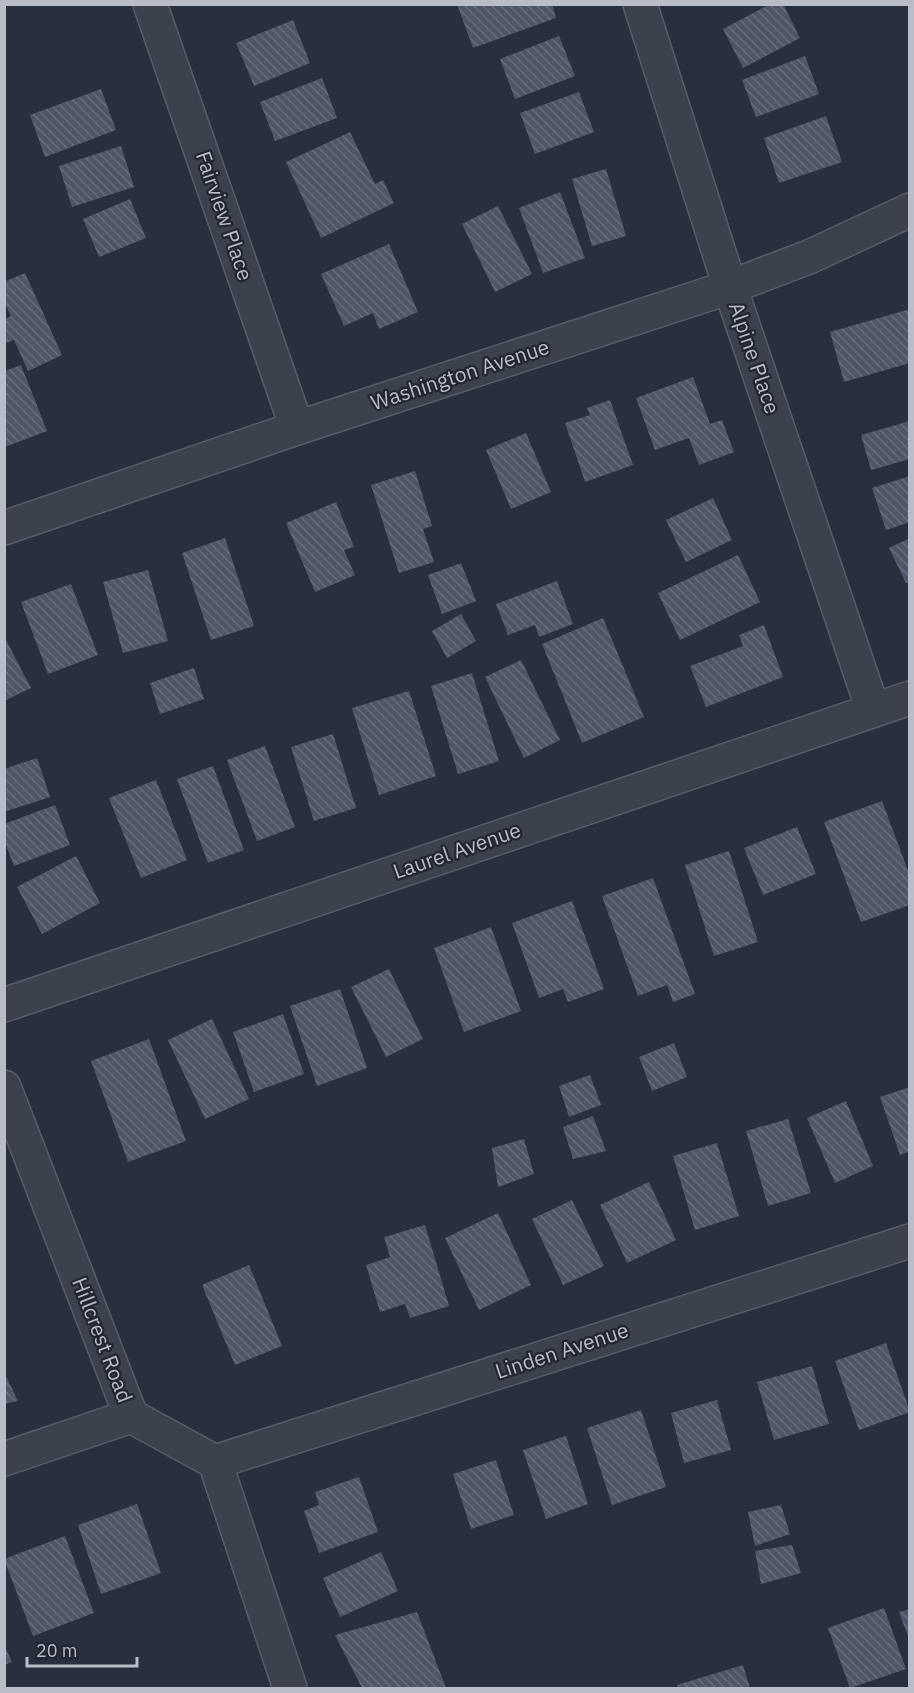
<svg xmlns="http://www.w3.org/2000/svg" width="914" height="1693" font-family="'IBM Plex Sans',sans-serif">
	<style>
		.building { fill: url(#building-back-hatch) }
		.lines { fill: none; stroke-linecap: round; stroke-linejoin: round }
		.minor-casing { stroke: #575d68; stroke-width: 36 }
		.minor { stroke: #3c424d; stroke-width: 33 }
		.labels { text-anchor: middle; stroke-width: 4.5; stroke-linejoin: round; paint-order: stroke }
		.street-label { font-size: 21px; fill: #b8bdc8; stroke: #212732 }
	</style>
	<defs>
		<pattern id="building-back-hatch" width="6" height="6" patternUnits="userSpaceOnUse" patternTransform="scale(1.5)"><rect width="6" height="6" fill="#4f5665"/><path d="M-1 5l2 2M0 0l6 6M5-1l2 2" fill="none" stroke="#666c7a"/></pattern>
	</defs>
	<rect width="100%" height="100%" fill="#282f3d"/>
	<g class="building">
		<path d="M 457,4 L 552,4 L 556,18 L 473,48 Z"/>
		<path d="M 770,4 L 783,4 L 800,38 L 743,68 L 723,29 Z"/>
		<path d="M 293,20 L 310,63 L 254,86 L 236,43 Z"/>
		<path d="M 559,36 L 575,76 L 515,99 L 500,59 Z"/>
		<path d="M 805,56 L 819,94 L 756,117 L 742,80 Z"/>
		<path d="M 322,78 L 337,118 L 275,141 L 260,102 Z"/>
		<path d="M 101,89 L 116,130 L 45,157 L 30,115 Z"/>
		<path d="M 579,92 L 594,132 L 535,154 L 520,113 Z"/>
		<path d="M 826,116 L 842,162 L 779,183 L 764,138 Z"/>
		<path d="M 350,132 L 375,184 L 383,180 L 394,203 L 321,238 L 286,162 Z"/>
		<path d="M 121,146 L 134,187 L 72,207 L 59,166 Z"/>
		<path d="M 606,169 L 626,236 L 592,246 L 572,179 Z"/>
		<path d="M 560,192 L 585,258 L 543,273 L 519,208 Z"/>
		<path d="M 130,199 L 146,238 L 99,257 L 83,219 Z"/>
		<path d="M 498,206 L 532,274 L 495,292 L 462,224 Z"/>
		<path d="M 389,244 L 418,312 L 379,329 L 373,313 L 344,326 L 321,274 Z"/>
		<path d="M 25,273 L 62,355 L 28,371 L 14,340 L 4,344 L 4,319 L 11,316 L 4,302 L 4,282 Z"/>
		<path d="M 910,309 L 910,363 L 844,382 L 830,332 Z"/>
		<path d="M 21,365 L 47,431 L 5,447 L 5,371 Z"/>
		<path d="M 693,377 L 710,424 L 722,420 L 734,452 L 699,465 L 689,438 L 655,450 L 636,398 Z"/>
		<path d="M 610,400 L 633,465 L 585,482 L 565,423 L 590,415 L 587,408 Z"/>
		<path d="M 910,421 L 910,459 L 871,470 L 861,435 Z"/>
		<path d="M 526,433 L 551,492 L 511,509 L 486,450 Z"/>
		<path d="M 415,471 L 432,526 L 423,529 L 434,562 L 399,573 L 371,485 Z"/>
		<path d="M 910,476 L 910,522 L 886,530 L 872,488 Z"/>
		<path d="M 713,498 L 732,540 L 686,562 L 666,520 Z"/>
		<path d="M 336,502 L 354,547 L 344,550 L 355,575 L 315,592 L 286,523 Z"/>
		<path d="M 225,538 L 254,626 L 211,640 L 182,553 Z"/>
		<path d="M 910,538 L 910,582 L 906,583 L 889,548 Z"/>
		<path d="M 738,555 L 760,602 L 680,640 L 658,593 Z"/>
		<path d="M 461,563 L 476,601 L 442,614 L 428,575 Z"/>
		<path d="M 148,570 L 168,641 L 123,653 L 103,582 Z"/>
		<path d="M 557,581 L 573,624 L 539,637 L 535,625 L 508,635 L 496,604 Z"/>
		<path d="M 71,584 L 98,655 L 48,674 L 21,602 Z"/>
		<path d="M 461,614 L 476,641 L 447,658 L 432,631 Z"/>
		<path d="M 603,618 L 644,717 L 582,743 L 542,644 Z"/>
		<path d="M 764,625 L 783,677 L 706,707 L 690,666 L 743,646 L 739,635 Z"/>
		<path d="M 4,636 L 31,688 L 4,701 Z"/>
		<path d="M 521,660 L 560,740 L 524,758 L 485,677 Z"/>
		<path d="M 194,668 L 204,699 L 160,714 L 150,683 Z"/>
		<path d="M 472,673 L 499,761 L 458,774 L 431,686 Z"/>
		<path d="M 409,691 L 436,776 L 379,795 L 352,708 Z"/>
		<path d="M 333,734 L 356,808 L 314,821 L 291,747 Z"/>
		<path d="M 265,746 L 295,827 L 257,841 L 227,760 Z"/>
		<path d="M 37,758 L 50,797 L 4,812 L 4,769 Z"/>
		<path d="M 213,766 L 244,850 L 208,863 L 177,779 Z"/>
		<path d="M 156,780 L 187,860 L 141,878 L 109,798 Z"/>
		<path d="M 882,801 L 910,876 L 910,905 L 861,922 L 824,822 Z"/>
		<path d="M 55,805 L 70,845 L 14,866 L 4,840 L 4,824 Z"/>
		<path d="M 797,827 L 816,874 L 763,895 L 744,848 Z"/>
		<path d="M 729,851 L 758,942 L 714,956 L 685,865 Z"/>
		<path d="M 76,856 L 100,903 L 42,934 L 17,887 Z"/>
		<path d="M 653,878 L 695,994 L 673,1002 L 667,985 L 638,996 L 602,896 Z"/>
		<path d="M 572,901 L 604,989 L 568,1002 L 563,989 L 539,998 L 512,923 Z"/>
		<path d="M 491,927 L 521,1011 L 464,1032 L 434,948 Z"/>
		<path d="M 389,969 L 423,1039 L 386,1057 L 351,987 Z"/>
		<path d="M 340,989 L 367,1068 L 317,1086 L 290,1006 Z"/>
		<path d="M 283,1014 L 304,1074 L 254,1092 L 233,1032 Z"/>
		<path d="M 212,1019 L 249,1099 L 205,1119 L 168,1040 Z"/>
		<path d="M 149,1039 L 186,1141 L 128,1162 L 91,1061 Z"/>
		<path d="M 674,1043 L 687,1077 L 652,1091 L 639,1057 Z"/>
		<path d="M 590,1075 L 601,1105 L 569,1117 L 559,1086 Z"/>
		<path d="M 910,1087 L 910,1151 L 900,1155 L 880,1097 Z"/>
		<path d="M 846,1101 L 873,1166 L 835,1183 L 807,1118 Z"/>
		<path d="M 593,1116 L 606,1151 L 573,1159 L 563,1127 Z"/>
		<path d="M 788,1119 L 811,1193 L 768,1206 L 746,1131 Z"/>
		<path d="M 524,1139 L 534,1174 L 498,1187 L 492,1148 Z"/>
		<path d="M 717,1143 L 739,1216 L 695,1230 L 673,1156 Z"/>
		<path d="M 649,1182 L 676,1240 L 627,1263 L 600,1205 Z"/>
		<path d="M 572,1200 L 604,1266 L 563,1285 L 532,1219 Z"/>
		<path d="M 498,1213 L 531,1285 L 479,1310 L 445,1238 Z"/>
		<path d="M 425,1225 L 449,1306 L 410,1318 L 405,1304 L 380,1312 L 366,1265 L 390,1257 L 384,1237 Z"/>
		<path d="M 249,1265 L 282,1346 L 235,1365 L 202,1285 Z"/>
		<path d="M 886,1343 L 910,1412 L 859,1430 L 835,1361 Z"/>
		<path d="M 812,1366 L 829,1424 L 774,1440 L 757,1382 Z"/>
		<path d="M 4,1372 L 18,1401 L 4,1404 Z"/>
		<path d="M 717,1400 L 731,1450 L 684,1463 L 671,1413 Z"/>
		<path d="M 641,1410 L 666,1487 L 612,1505 L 587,1428 Z"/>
		<path d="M 566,1436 L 588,1504 L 546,1519 L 523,1450 Z"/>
		<path d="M 496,1460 L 514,1515 L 471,1529 L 453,1474 Z"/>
		<path d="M 359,1477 L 378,1532 L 319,1553 L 304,1511 L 319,1505 L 315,1492 Z"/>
		<path d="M 137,1504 L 161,1573 L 101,1594 L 78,1525 Z"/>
		<path d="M 781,1505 L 790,1534 L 755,1546 L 748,1512 Z"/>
		<path d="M 65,1536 L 94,1613 L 33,1636 L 4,1559 Z"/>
		<path d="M 792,1545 L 801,1573 L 761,1584 L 755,1551 Z"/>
		<path d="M 381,1552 L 398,1591 L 340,1617 L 323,1578 Z"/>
		<path d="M 884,1608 L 906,1669 L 850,1688 L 828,1628 Z"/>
		<path d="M 910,1609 L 910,1639 L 909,1639 L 899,1612 Z"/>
		<path d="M 417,1612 L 446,1688 L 362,1688 L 335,1635 Z"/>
		<path d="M 4,1645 L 12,1662 L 4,1665 Z"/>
		<path d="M 743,1665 L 750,1688 L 678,1688 L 677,1685 Z"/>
	</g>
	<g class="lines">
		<defs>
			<g id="minor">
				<path d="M 150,4 L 297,428"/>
				<path d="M 640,4 L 730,287 L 873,710"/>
				<path d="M 4,528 L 297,428 L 730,287 L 809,257 L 910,210"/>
				<path d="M 4,1005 L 910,698"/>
				<path d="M 4,1087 L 131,1416 L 215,1462 L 290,1688"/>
				<path d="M 4,1459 L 131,1416"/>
				<path d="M 215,1462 L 910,1241"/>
			</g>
		</defs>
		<use href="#minor" class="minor-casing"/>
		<use href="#minor" class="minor"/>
	</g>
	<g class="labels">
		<g class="street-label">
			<text transform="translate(224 216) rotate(71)" y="7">Fairview Place</text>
			<text transform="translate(754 358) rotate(71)" y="7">Alpine Place</text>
			<text transform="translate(460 375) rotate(-18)" y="7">Washington Avenue</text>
			<text transform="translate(457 851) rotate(-19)" y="7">Laurel Avenue</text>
			<text transform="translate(102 1340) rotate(69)" y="7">Hillcrest Road</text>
			<text transform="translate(562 1351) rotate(-18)" y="7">Linden Avenue</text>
		</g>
	</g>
	<rect width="914" height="1693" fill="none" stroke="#b8bdc8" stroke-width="12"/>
	<path d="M27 1657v9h110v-9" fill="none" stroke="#b8bdc8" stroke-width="3"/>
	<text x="36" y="1657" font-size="18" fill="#b8bdc8" stroke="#212732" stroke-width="4.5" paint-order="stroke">20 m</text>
</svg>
